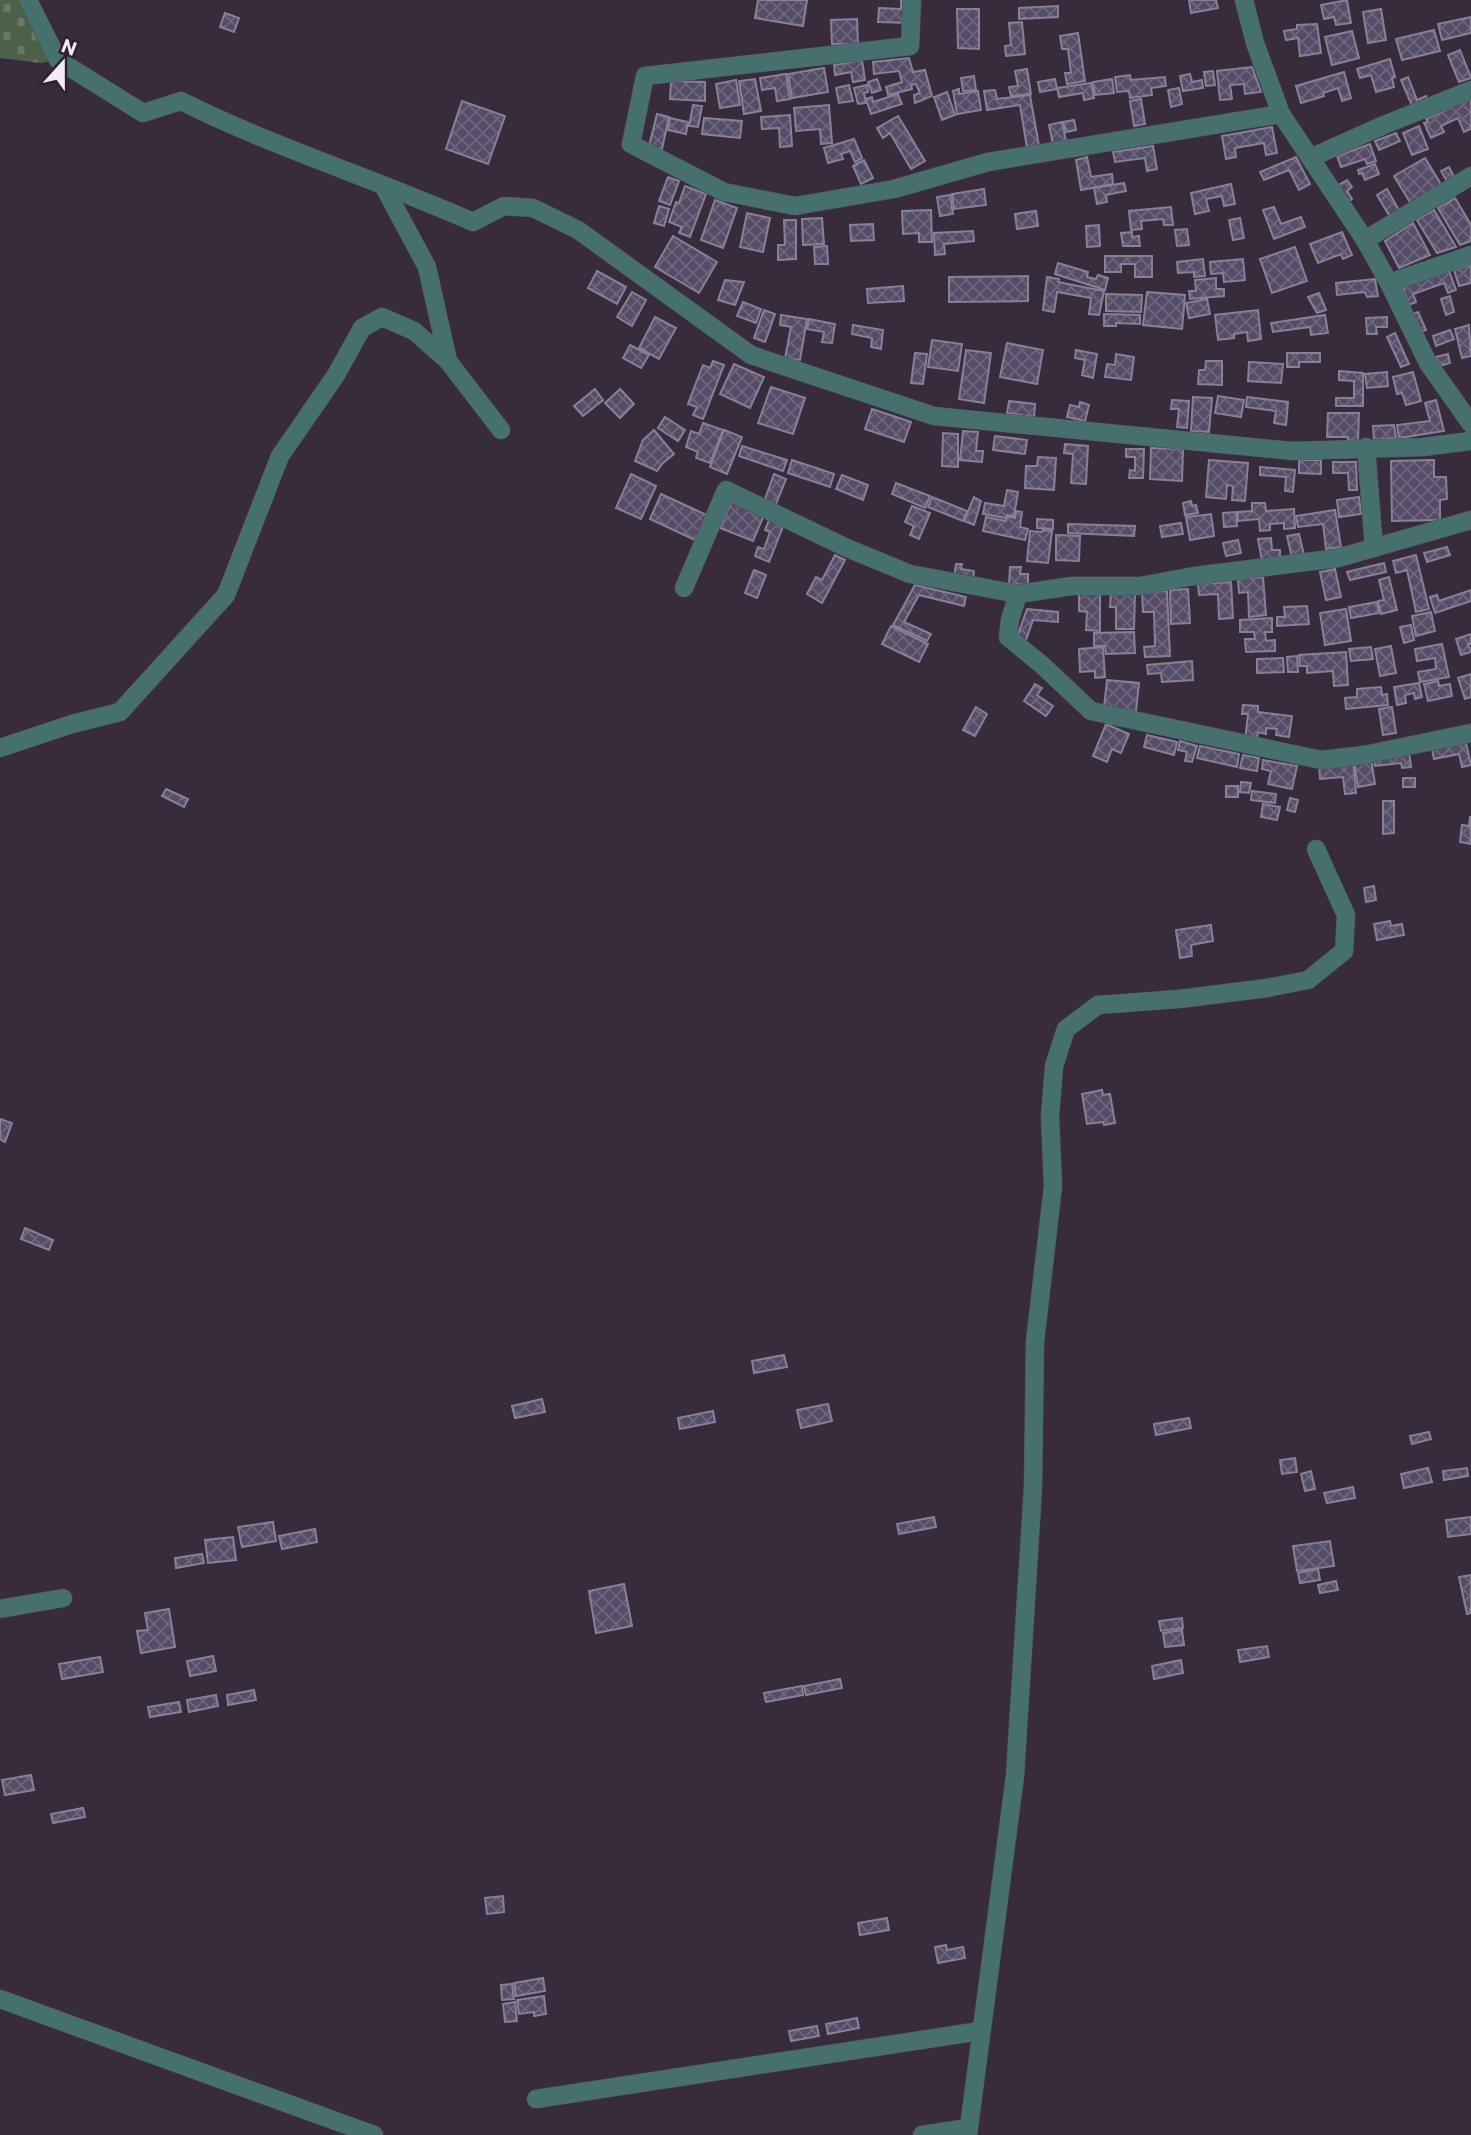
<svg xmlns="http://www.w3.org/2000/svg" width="1471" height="2135" font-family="Commissioner,sans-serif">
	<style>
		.cemetery { fill: url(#cemetery-stones) }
		.building { fill: url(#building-cross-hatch); stroke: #878196; stroke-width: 2 }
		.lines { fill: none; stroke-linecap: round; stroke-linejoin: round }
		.minor-casing { stroke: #564a59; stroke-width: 19 }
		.minor { stroke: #45706e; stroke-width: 18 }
	</style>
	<defs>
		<pattern id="cemetery-stones" width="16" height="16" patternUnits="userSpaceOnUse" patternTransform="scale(1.75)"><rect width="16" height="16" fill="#4d614a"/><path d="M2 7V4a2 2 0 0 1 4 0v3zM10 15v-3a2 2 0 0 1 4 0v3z" fill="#677865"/></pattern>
		<pattern id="building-cross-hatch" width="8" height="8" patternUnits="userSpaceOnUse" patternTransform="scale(1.75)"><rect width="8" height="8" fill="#554c68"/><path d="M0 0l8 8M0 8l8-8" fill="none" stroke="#6e667e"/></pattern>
	</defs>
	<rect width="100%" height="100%" fill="#382c3c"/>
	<path class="cemetery" d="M 0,0 L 28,0 L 58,60 L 41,63 L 0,58 Z"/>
	<g class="building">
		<path d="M 758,0 L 807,0 L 803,26 L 755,18 Z"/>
		<path d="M 901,0 L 910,0 L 910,23 L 878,22 L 879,8 L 901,9 Z"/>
		<path d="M 1189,0 L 1216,0 L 1218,8 L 1191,13 Z"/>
		<path d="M 1347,0 L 1351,23 L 1336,25 L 1334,17 L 1324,19 L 1321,5 Z"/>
		<path d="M 1058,6 L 1058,17 L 1019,19 L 1019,8 Z"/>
		<path d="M 957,9 L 979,9 L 979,49 L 958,48 Z"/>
		<path d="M 1381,9 L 1386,40 L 1368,43 L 1363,12 Z"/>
		<path d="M 225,13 L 239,18 L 234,32 L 220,27 Z"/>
		<path d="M 1471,17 L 1471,33 L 1442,40 L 1438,24 Z"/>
		<path d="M 857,19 L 858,44 L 832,44 L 831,20 Z"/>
		<path d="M 1022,22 L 1025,54 L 1006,56 L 1005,46 L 1011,45 L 1009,23 Z"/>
		<path d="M 1317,24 L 1321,53 L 1300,56 L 1298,38 L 1286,40 L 1284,31 L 1297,29 L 1297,25 Z"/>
		<path d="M 1434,30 L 1440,51 L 1402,60 L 1396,39 Z"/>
		<path d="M 1352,31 L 1359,58 L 1332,65 L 1325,37 Z"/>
		<path d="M 1078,33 L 1085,81 L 1067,84 L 1065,73 L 1071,73 L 1068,49 L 1062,49 L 1060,36 Z"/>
		<path d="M 1460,50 L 1471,78 L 1459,82 L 1448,55 Z"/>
		<path d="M 909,58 L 913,72 L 925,70 L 932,96 L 915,103 L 914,95 L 920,93 L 916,84 L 911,85 L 912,89 L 888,95 L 886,87 L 902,82 L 899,71 L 874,74 L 873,62 Z"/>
		<path d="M 1390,59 L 1395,77 L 1392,78 L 1394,87 L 1376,92 L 1371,75 L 1360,78 L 1357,69 Z"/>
		<path d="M 862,60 L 865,80 L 853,82 L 851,72 L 835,75 L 834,65 Z"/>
		<path d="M 1252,67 L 1261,92 L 1245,94 L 1244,84 L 1230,85 L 1232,99 L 1220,100 L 1217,71 Z"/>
		<path d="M 824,68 L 828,92 L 792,98 L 788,74 Z"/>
		<path d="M 1027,69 L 1031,94 L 1011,96 L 1009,87 L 1018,86 L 1015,71 Z"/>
		<path d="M 1213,71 L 1215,85 L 1206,86 L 1204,72 Z"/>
		<path d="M 1344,72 L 1351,98 L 1342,101 L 1338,88 L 1323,93 L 1324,96 L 1301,103 L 1296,86 Z"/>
		<path d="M 786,74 L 790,99 L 777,101 L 775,88 L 762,90 L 760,78 Z"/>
		<path d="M 1190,74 L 1192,82 L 1202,80 L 1203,88 L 1183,91 L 1180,76 Z"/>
		<path d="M 1130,75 L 1131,80 L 1165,77 L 1166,86 L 1151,88 L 1152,95 L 1130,98 L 1129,91 L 1117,92 L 1115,77 Z"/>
		<path d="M 974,76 L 976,90 L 963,91 L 961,78 Z"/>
		<path d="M 1408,77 L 1417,100 L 1426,96 L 1429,102 L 1413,108 L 1401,80 Z"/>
		<path d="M 755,79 L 761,111 L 744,114 L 739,81 Z"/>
		<path d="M 877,79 L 881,90 L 872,93 L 868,82 Z"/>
		<path d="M 1055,79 L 1057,89 L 1040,92 L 1038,82 Z"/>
		<path d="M 1112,79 L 1114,93 L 1095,95 L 1093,82 Z"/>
		<path d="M 736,80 L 740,105 L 720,108 L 716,84 Z"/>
		<path d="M 671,81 L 705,82 L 705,101 L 670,99 Z"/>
		<path d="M 1091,83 L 1094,98 L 1084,100 L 1083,93 L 1059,97 L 1057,88 Z"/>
		<path d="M 849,85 L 853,101 L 839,103 L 836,88 Z"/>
		<path d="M 867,85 L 868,92 L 864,93 L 866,103 L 858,104 L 854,88 Z"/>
		<path d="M 1179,88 L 1182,104 L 1171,107 L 1168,90 Z"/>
		<path d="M 959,89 L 959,94 L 978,91 L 981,110 L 957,114 L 953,91 Z"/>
		<path d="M 995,90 L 997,99 L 1030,95 L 1039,146 L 1027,148 L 1020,105 L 987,110 L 984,91 Z"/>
		<path d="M 947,92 L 955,115 L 942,120 L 934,97 Z"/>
		<path d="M 898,94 L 902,104 L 871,114 L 866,99 L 872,97 L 873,102 Z"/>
		<path d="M 1471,98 L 1471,129 L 1464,132 L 1458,118 L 1441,126 L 1444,132 L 1431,138 L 1424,123 L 1428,122 L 1426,119 Z"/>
		<path d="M 1141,99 L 1145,124 L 1134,126 L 1130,101 Z"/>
		<path d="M 462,101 L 505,116 L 488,164 L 446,149 Z"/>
		<path d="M 693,105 L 702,106 L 698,127 L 689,126 Z"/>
		<path d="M 829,105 L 832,143 L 821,144 L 820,129 L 796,131 L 794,108 Z"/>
		<path d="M 657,114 L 669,117 L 662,149 L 649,146 Z"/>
		<path d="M 790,115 L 792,146 L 780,147 L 779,128 L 762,129 L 761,117 Z"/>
		<path d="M 898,116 L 925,161 L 911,169 L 890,133 L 883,138 L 877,128 Z"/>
		<path d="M 670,118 L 688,122 L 686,134 L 668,130 Z"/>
		<path d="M 704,118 L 742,121 L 740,138 L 702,134 Z"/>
		<path d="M 1074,120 L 1076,130 L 1066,132 L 1063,122 Z"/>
		<path d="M 1062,122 L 1066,141 L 1053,144 L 1049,125 Z"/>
		<path d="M 1419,126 L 1428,149 L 1412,155 L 1403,133 Z"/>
		<path d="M 1272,127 L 1277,153 L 1266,155 L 1264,143 L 1235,148 L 1236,157 L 1226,159 L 1222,136 Z"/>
		<path d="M 1396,133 L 1400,141 L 1379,150 L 1375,141 Z"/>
		<path d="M 854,139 L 862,158 L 855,162 L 850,151 L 841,154 L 843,159 L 828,163 L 824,148 Z"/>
		<path d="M 1370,144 L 1376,161 L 1367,164 L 1365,159 L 1341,167 L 1337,156 Z"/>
		<path d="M 1153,146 L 1157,169 L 1147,171 L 1145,158 L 1115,162 L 1113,152 Z"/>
		<path d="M 1087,157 L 1091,177 L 1112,174 L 1113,184 L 1081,190 L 1076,160 Z"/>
		<path d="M 1296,157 L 1310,184 L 1299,190 L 1289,170 L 1264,180 L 1260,172 Z"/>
		<path d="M 1425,158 L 1442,186 L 1411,204 L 1394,176 Z"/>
		<path d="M 864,160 L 873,178 L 861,184 L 853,166 Z"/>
		<path d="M 1375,164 L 1379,174 L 1365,180 L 1362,173 L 1359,174 L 1358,170 Z"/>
		<path d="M 1449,167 L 1456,181 L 1449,185 L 1441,171 Z"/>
		<path d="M 668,177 L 679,181 L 670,205 L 659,201 Z"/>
		<path d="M 1347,180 L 1352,187 L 1347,191 L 1352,199 L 1347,203 L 1337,186 Z"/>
		<path d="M 1124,183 L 1126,191 L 1106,195 L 1107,202 L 1097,204 L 1094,188 Z"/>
		<path d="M 1231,184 L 1235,204 L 1224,206 L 1222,196 L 1206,199 L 1209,211 L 1195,214 L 1191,193 Z"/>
		<path d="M 685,186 L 706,194 L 690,237 L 679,233 L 682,227 L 669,222 L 676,202 L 679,203 Z"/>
		<path d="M 984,189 L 986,205 L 954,209 L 952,194 Z"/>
		<path d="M 1387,189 L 1400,212 L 1390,217 L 1377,195 Z"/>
		<path d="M 950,195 L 953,214 L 940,216 L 937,197 Z"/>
		<path d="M 1455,198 L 1471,225 L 1471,241 L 1460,245 L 1438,208 Z"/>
		<path d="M 715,200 L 737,208 L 723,248 L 701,240 Z"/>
		<path d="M 659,206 L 669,209 L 664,226 L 654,223 Z"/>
		<path d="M 1171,207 L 1173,225 L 1164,225 L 1163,219 L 1141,221 L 1142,229 L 1131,230 L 1129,211 Z"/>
		<path d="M 1274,207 L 1281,224 L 1301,217 L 1305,227 L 1274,239 L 1263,210 Z"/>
		<path d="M 931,210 L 932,242 L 919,242 L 919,233 L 903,234 L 902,211 Z"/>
		<path d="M 1434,210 L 1456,247 L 1437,253 L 1417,220 Z"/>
		<path d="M 1036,211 L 1038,226 L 1017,229 L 1015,214 Z"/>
		<path d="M 747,213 L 770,218 L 763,252 L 740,247 Z"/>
		<path d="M 822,218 L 824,244 L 803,245 L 802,219 Z"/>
		<path d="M 1240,218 L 1244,238 L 1233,240 L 1229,220 Z"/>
		<path d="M 784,220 L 796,220 L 796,259 L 778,260 L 778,245 L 785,245 Z"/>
		<path d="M 1413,223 L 1430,255 L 1399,268 L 1385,241 Z"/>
		<path d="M 873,224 L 874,240 L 851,241 L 850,225 Z"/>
		<path d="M 1099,225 L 1100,246 L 1087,247 L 1086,226 Z"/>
		<path d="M 1187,229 L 1189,245 L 1177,246 L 1175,230 Z"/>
		<path d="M 973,231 L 974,241 L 944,244 L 945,254 L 935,255 L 934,233 Z"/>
		<path d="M 1132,232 L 1132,237 L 1139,236 L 1140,246 L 1123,246 L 1121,233 Z"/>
		<path d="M 1342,232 L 1352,255 L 1343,259 L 1341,254 L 1318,263 L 1310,244 Z"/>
		<path d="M 673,236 L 717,262 L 699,293 L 655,267 Z"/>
		<path d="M 827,246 L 828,264 L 815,264 L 814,247 Z"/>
		<path d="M 1295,247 L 1307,281 L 1272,293 L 1260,259 Z"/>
		<path d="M 1105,256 L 1152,256 L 1152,277 L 1135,277 L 1135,264 L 1121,264 L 1121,272 L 1105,272 Z"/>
		<path d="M 1203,259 L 1205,276 L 1194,277 L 1194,272 L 1178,273 L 1177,262 Z"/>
		<path d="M 1243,259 L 1245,280 L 1224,282 L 1223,273 L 1211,274 L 1210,262 Z"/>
		<path d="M 1058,263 L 1088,272 L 1087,277 L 1096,279 L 1098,275 L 1108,278 L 1105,290 L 1055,274 Z"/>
		<path d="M 1471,265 L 1471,283 L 1459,286 L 1454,270 Z"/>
		<path d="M 597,271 L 626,287 L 617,304 L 588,288 Z"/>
		<path d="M 1449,271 L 1456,290 L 1448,293 L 1444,283 L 1413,294 L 1416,302 L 1409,305 L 1402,287 Z"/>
		<path d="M 1028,276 L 1028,301 L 949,302 L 949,277 Z"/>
		<path d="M 1047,277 L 1059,279 L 1058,282 L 1104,291 L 1099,315 L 1089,314 L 1091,298 L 1057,292 L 1054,312 L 1043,310 Z"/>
		<path d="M 1216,278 L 1216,289 L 1224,289 L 1224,296 L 1190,299 L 1189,291 L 1196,291 L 1195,280 Z"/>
		<path d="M 1375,279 L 1378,296 L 1367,297 L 1365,292 L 1337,295 L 1336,283 Z"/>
		<path d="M 725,280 L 744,282 L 735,305 L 718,300 Z"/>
		<path d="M 903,286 L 904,301 L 868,303 L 867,289 Z"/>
		<path d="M 632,292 L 646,300 L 632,326 L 617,317 Z"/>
		<path d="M 1147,292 L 1185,295 L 1182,329 L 1143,325 Z"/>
		<path d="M 1319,293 L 1326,310 L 1317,313 L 1308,297 Z"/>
		<path d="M 1106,294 L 1142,295 L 1141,312 L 1106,311 Z"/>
		<path d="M 1450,296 L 1454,312 L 1446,315 L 1441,299 Z"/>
		<path d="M 1207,299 L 1210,314 L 1189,318 L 1186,303 Z"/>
		<path d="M 743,302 L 761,309 L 756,323 L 737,316 Z"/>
		<path d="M 764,310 L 775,314 L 765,342 L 754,338 Z"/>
		<path d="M 1258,310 L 1261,339 L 1248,341 L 1247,332 L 1234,334 L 1234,338 L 1218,340 L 1215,315 Z"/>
		<path d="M 1418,312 L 1426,330 L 1418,333 L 1410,315 Z"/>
		<path d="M 1104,314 L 1140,315 L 1140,324 L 1116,323 L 1116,326 L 1104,326 Z"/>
		<path d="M 781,315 L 807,319 L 800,360 L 785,358 L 791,327 L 780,325 Z"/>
		<path d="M 1325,315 L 1328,333 L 1311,335 L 1310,327 L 1273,332 L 1271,323 Z"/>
		<path d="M 655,317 L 676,328 L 659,359 L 639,348 Z"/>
		<path d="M 1387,317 L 1387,327 L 1376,327 L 1377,334 L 1367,334 L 1366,318 Z"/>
		<path d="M 809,319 L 835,324 L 832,343 L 822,342 L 824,332 L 807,329 Z"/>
		<path d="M 853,325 L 883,330 L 881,349 L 871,347 L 872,338 L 852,334 Z"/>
		<path d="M 1469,325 L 1471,356 L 1462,358 L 1455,329 Z"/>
		<path d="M 1450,330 L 1454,339 L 1436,346 L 1433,336 Z"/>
		<path d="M 1395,333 L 1409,364 L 1401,367 L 1387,337 Z"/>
		<path d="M 932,340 L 962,344 L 958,371 L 928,367 Z"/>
		<path d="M 1007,343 L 1043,350 L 1037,384 L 1000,377 Z"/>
		<path d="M 630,345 L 649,355 L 641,368 L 623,358 Z"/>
		<path d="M 966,350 L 991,353 L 984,403 L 959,399 Z"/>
		<path d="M 1076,350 L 1097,354 L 1093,378 L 1082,375 L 1085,360 L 1075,358 Z"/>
		<path d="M 915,353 L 927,354 L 923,384 L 911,383 Z"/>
		<path d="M 1287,353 L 1320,353 L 1320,362 L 1299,362 L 1299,367 L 1287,367 Z"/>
		<path d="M 1116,354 L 1134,357 L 1131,380 L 1105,377 L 1107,364 L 1115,365 Z"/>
		<path d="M 1448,354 L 1450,363 L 1435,367 L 1432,358 Z"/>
		<path d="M 713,361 L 724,365 L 703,419 L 693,415 L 697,407 L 688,404 L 703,365 L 710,368 Z"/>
		<path d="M 1206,361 L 1222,361 L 1222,385 L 1198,384 L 1199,370 L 1205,370 Z"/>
		<path d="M 1249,362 L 1283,364 L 1281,383 L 1248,381 Z"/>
		<path d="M 734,364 L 764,377 L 750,408 L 720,394 Z"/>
		<path d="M 1339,371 L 1363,373 L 1363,406 L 1336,406 L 1336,398 L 1354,398 L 1354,381 L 1339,380 Z"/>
		<path d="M 1387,372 L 1388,386 L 1367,388 L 1365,374 Z"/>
		<path d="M 1413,372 L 1421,401 L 1406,405 L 1402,393 L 1397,394 L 1393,377 Z"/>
		<path d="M 771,387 L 805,398 L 793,434 L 758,423 Z"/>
		<path d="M 595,389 L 603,400 L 583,416 L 574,406 Z"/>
		<path d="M 620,389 L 634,404 L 620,418 L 605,403 Z"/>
		<path d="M 1218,396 L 1244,400 L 1241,417 L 1215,413 Z"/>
		<path d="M 1193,397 L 1212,398 L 1209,432 L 1191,431 Z"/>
		<path d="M 1247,397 L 1288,402 L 1286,425 L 1274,423 L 1276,411 L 1246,407 Z"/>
		<path d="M 1172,400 L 1189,401 L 1187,428 L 1177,427 L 1179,409 L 1171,409 Z"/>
		<path d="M 1436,400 L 1444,431 L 1399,438 L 1397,425 L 1430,421 L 1425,403 Z"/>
		<path d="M 1009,401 L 1035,404 L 1034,417 L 1007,413 Z"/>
		<path d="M 1080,402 L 1089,405 L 1085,421 L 1067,417 L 1070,405 L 1079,407 Z"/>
		<path d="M 872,409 L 911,422 L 904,442 L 865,429 Z"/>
		<path d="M 1328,413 L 1359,413 L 1358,441 L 1348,440 L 1348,437 L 1327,437 Z"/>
		<path d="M 665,417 L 685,430 L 678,441 L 658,428 Z"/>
		<path d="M 703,423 L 723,430 L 710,463 L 696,458 L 698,452 L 686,447 L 691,431 L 699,434 Z"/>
		<path d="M 1394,425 L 1396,438 L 1374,440 L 1373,426 Z"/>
		<path d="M 654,430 L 674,454 L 663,463 L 657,471 L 635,461 L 643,440 Z"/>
		<path d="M 724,430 L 742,437 L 727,474 L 710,467 Z"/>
		<path d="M 963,431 L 978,432 L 976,451 L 983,451 L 982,462 L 960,460 Z"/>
		<path d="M 943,433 L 958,434 L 958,467 L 942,466 Z"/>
		<path d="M 995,436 L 1027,440 L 1025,454 L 993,450 Z"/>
		<path d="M 1065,444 L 1088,446 L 1086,484 L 1071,483 L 1073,454 L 1064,453 Z"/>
		<path d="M 742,446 L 787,460 L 783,471 L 739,456 Z"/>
		<path d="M 1151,448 L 1183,449 L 1182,481 L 1150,479 Z"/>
		<path d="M 1126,449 L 1144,449 L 1143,478 L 1129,478 L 1130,470 L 1135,471 L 1135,457 L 1126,457 Z"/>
		<path d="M 1038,457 L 1056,458 L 1054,490 L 1025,488 L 1026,466 L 1037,466 Z"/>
		<path d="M 792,460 L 834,474 L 830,487 L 788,473 Z"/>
		<path d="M 1209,460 L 1248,463 L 1245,501 L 1232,500 L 1233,486 L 1227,485 L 1226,499 L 1206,497 Z"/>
		<path d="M 1299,460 L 1321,460 L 1321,474 L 1299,473 Z"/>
		<path d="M 1434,460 L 1434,477 L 1446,477 L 1447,499 L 1440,500 L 1440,520 L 1392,521 L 1391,461 Z"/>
		<path d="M 1333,462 L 1356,462 L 1357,490 L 1349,490 L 1348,473 L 1333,473 Z"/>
		<path d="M 1260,467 L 1295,470 L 1293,492 L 1285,491 L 1286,477 L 1260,475 Z"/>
		<path d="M 631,474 L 656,486 L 641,519 L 616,508 Z"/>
		<path d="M 774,474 L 786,479 L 774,509 L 763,505 Z"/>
		<path d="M 842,475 L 868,485 L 863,500 L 836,489 Z"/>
		<path d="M 896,483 L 930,496 L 925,508 L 892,494 Z"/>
		<path d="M 1007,490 L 1018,492 L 1014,516 L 1007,515 L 1006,518 L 983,514 L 985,503 L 1004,506 Z"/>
		<path d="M 661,494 L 711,517 L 699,542 L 650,519 Z"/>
		<path d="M 932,497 L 967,511 L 963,521 L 928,507 Z"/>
		<path d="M 974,497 L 981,501 L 974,525 L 964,521 Z"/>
		<path d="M 1359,497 L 1361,514 L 1339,517 L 1337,500 Z"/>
		<path d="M 1191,501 L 1192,506 L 1196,505 L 1198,513 L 1185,515 L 1183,503 Z"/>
		<path d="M 731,502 L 764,515 L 753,541 L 720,528 Z"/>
		<path d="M 1252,503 L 1265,503 L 1266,511 L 1294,509 L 1295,528 L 1284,529 L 1284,523 L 1270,524 L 1270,530 L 1260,531 L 1259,519 L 1238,521 L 1238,512 L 1252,511 Z"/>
		<path d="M 912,506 L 930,513 L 919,539 L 910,535 L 914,526 L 905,522 Z"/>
		<path d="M 1335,510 L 1341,547 L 1326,549 L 1323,524 L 1298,527 L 1296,516 Z"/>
		<path d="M 1016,511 L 1022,512 L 1020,527 L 1028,529 L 1025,540 L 983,531 L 986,517 L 1006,521 L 1007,516 L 1015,518 Z"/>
		<path d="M 1236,512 L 1237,526 L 1224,527 L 1223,513 Z"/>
		<path d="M 1211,514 L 1214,536 L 1190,540 L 1186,517 Z"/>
		<path d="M 770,518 L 784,524 L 769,562 L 755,556 L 758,547 L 764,549 L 770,532 L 765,530 Z"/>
		<path d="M 1037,519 L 1053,520 L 1053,529 L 1037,528 Z"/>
		<path d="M 1181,523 L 1183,534 L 1162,537 L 1160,526 Z"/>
		<path d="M 1068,524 L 1135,526 L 1134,536 L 1068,533 Z"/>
		<path d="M 1043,530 L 1052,531 L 1048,563 L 1027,561 L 1030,531 L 1042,532 Z"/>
		<path d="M 1299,534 L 1304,555 L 1292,558 L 1287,536 Z"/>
		<path d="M 1056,535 L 1080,536 L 1079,561 L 1056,560 Z"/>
		<path d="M 1271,538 L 1272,550 L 1280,550 L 1280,559 L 1262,561 L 1258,539 Z"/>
		<path d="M 1238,540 L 1241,553 L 1226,556 L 1223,543 Z"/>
		<path d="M 1447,547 L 1450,555 L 1427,562 L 1424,553 Z"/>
		<path d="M 835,555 L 845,560 L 822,603 L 807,594 L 816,577 L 822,580 Z"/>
		<path d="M 1416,555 L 1429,609 L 1416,612 L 1407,570 L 1396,573 L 1393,561 Z"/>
		<path d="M 1384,563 L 1386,572 L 1350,580 L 1347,572 Z"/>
		<path d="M 956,564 L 962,564 L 961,569 L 974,571 L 973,580 L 954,578 Z"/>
		<path d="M 1010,567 L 1021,567 L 1020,574 L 1028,574 L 1028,585 L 1009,584 Z"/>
		<path d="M 1335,569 L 1341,597 L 1326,600 L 1320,572 Z"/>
		<path d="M 754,570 L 766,575 L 757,598 L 745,593 Z"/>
		<path d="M 1263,577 L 1266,615 L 1249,617 L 1248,592 L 1239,593 L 1238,579 Z"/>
		<path d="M 1389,577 L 1397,610 L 1381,614 L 1378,601 L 1384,600 L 1379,580 Z"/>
		<path d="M 1231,582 L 1233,618 L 1219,619 L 1218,594 L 1199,595 L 1198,584 Z"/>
		<path d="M 915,585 L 966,597 L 964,606 L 919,595 L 904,622 L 931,634 L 927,641 L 893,625 Z"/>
		<path d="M 1188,589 L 1190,623 L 1171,624 L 1170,590 Z"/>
		<path d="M 1471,590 L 1471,601 L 1435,613 L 1430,597 L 1437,595 L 1439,601 Z"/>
		<path d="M 1167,591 L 1170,656 L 1145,657 L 1144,647 L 1155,646 L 1154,612 L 1143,612 L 1142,592 Z"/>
		<path d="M 1111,592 L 1135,592 L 1134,629 L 1116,629 L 1116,607 L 1110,607 Z"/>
		<path d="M 1079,593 L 1100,593 L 1100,631 L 1086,630 L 1087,612 L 1079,611 Z"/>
		<path d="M 1377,602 L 1379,613 L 1351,618 L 1349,607 Z"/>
		<path d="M 1307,606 L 1309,624 L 1277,626 L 1277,617 L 1285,617 L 1284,607 Z"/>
		<path d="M 1027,609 L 1058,612 L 1058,622 L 1033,620 L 1025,643 L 1016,640 Z"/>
		<path d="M 1346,609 L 1351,641 L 1325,645 L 1320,613 Z"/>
		<path d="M 1431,612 L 1435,631 L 1416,636 L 1412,616 Z"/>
		<path d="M 1272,618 L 1272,632 L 1265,632 L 1266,641 L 1275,640 L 1275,651 L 1246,652 L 1245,639 L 1255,639 L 1254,632 L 1240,632 L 1240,620 Z"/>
		<path d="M 1411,625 L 1414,640 L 1404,643 L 1400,627 Z"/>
		<path d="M 891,626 L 928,644 L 919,662 L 882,644 Z"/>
		<path d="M 1134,632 L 1135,653 L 1106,654 L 1105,646 L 1094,646 L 1094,633 Z"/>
		<path d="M 1471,634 L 1471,644 L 1468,644 L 1471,652 L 1461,655 L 1456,639 Z"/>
		<path d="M 1442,644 L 1449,677 L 1420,682 L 1418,672 L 1436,669 L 1435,658 L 1417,661 L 1415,649 Z"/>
		<path d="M 1391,646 L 1396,673 L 1380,676 L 1375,649 Z"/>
		<path d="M 1103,647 L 1105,677 L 1095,678 L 1095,671 L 1080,672 L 1079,649 Z"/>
		<path d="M 1371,647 L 1373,659 L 1351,661 L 1349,649 Z"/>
		<path d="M 1346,652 L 1348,685 L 1334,686 L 1333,671 L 1307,673 L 1307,666 L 1300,666 L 1299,655 Z"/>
		<path d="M 1297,656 L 1298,672 L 1288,672 L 1287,657 Z"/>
		<path d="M 1283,658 L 1284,672 L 1257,673 L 1257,659 Z"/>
		<path d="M 1192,661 L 1193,680 L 1162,682 L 1161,673 L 1148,674 L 1147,665 Z"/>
		<path d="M 1471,674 L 1471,697 L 1465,699 L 1458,678 Z"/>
		<path d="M 1107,680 L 1139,683 L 1136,711 L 1104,708 Z"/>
		<path d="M 1438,681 L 1439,686 L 1450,684 L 1452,696 L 1428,701 L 1424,684 Z"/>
		<path d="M 1419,683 L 1422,697 L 1415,699 L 1414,693 L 1405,695 L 1406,703 L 1397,705 L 1394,687 Z"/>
		<path d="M 1035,684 L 1042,688 L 1037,695 L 1053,706 L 1046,716 L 1024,701 Z"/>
		<path d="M 1381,687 L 1382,695 L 1387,694 L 1388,705 L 1346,709 L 1345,698 L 1357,697 L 1357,689 Z"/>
		<path d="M 1243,705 L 1258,706 L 1258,712 L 1292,716 L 1289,737 L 1276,735 L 1277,729 L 1266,728 L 1266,734 L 1258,732 L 1256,743 L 1245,741 L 1248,714 L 1242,714 Z"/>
		<path d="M 976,707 L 987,714 L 975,736 L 963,730 Z"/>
		<path d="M 1392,707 L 1396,733 L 1383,735 L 1379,709 Z"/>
		<path d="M 1106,724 L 1129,734 L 1121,753 L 1112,749 L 1107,762 L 1093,756 Z"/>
		<path d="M 1147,735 L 1177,742 L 1174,755 L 1144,747 Z"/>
		<path d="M 1180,741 L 1197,746 L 1192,762 L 1185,761 L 1187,752 L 1178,750 Z"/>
		<path d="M 1466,743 L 1471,765 L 1462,767 L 1459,754 L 1434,759 L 1432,749 Z"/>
		<path d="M 1200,746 L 1239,754 L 1237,767 L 1197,758 Z"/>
		<path d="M 1409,751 L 1411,767 L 1402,768 L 1401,763 L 1375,766 L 1373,756 Z"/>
		<path d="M 1243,755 L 1259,758 L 1257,771 L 1240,768 Z"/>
		<path d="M 1371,759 L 1375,784 L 1358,787 L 1354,762 Z"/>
		<path d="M 1263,760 L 1297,766 L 1292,789 L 1268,784 L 1271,771 L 1262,769 Z"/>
		<path d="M 1353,761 L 1356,793 L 1345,794 L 1343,777 L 1320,779 L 1319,764 Z"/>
		<rect x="1403" y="778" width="12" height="9"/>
		<path d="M 1241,782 L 1251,783 L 1249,793 L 1240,792 Z"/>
		<rect x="1226" y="786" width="12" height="11"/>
		<path d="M 166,789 L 188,799 L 184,807 L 162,796 Z"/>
		<path d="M 1252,791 L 1276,794 L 1275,803 L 1251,800 Z"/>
		<path d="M 1290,798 L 1298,800 L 1295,812 L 1287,810 Z"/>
		<path d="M 1383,801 L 1394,801 L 1394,833 L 1383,834 Z"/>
		<path d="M 1263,804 L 1280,807 L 1277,820 L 1261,817 Z"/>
		<path d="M 1470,816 L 1471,844 L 1460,842 L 1462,825 L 1469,826 Z"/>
		<path d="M 1374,886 L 1376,900 L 1366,902 L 1364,888 Z"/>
		<path d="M 1390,921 L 1391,926 L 1402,924 L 1404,935 L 1377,940 L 1374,924 Z"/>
		<path d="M 1211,925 L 1213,941 L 1191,945 L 1192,956 L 1180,958 L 1176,930 Z"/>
		<path d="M 1102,1090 L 1103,1095 L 1110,1094 L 1115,1123 L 1104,1125 L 1103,1122 L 1087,1124 L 1082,1094 Z"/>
		<path d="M 0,1119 L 12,1123 L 5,1142 L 0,1139 Z"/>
		<path d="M 25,1228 L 53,1240 L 49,1250 L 21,1239 Z"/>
		<path d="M 784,1355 L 787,1367 L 754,1373 L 752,1361 Z"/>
		<path d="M 542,1399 L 545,1412 L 515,1418 L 512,1406 Z"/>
		<path d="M 828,1404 L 832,1421 L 801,1428 L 797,1410 Z"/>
		<path d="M 713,1411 L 715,1422 L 680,1429 L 678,1418 Z"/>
		<path d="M 1189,1418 L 1191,1428 L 1156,1435 L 1154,1424 Z"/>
		<path d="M 1429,1432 L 1431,1439 L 1412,1444 L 1410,1436 Z"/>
		<path d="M 1295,1458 L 1297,1472 L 1282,1474 L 1280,1460 Z"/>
		<path d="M 1428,1468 L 1432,1482 L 1404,1488 L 1401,1474 Z"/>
		<path d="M 1467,1468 L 1468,1476 L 1444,1480 L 1443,1471 Z"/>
		<path d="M 1311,1471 L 1315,1489 L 1305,1491 L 1301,1474 Z"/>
		<path d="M 1353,1487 L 1355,1498 L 1327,1503 L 1324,1493 Z"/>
		<path d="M 934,1517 L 936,1527 L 899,1534 L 897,1524 Z"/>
		<path d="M 1471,1517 L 1471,1534 L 1448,1537 L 1446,1520 Z"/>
		<path d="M 273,1522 L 276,1541 L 242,1547 L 238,1527 Z"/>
		<path d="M 315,1529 L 317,1542 L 282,1549 L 279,1536 Z"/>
		<path d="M 233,1537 L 236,1560 L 208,1563 L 205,1540 Z"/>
		<path d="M 1330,1541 L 1334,1566 L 1297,1571 L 1293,1546 Z"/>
		<path d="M 202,1554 L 204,1563 L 176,1568 L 175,1558 Z"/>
		<path d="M 1318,1569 L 1320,1580 L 1300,1583 L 1298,1573 Z"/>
		<path d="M 1471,1575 L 1471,1613 L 1467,1614 L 1459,1577 Z"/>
		<path d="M 1336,1581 L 1338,1590 L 1320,1593 L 1318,1585 Z"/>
		<path d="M 624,1584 L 632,1626 L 596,1633 L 589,1591 Z"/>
		<path d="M 169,1609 L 175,1647 L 141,1653 L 137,1631 L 148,1630 L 145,1613 Z"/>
		<path d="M 1182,1618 L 1183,1628 L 1161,1631 L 1159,1621 Z"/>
		<path d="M 1182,1630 L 1184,1645 L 1165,1647 L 1163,1633 Z"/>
		<path d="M 1267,1646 L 1269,1657 L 1240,1662 L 1238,1650 Z"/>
		<path d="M 213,1656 L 216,1671 L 190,1676 L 187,1661 Z"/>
		<path d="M 100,1657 L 103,1672 L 62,1679 L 59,1664 Z"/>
		<path d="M 1181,1660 L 1183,1673 L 1154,1679 L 1152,1666 Z"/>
		<path d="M 840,1679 L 842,1688 L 806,1695 L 804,1686 Z"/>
		<path d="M 802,1686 L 803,1695 L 766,1702 L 764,1693 Z"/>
		<path d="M 254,1690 L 256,1700 L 228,1705 L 227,1695 Z"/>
		<path d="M 216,1695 L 218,1706 L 189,1712 L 187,1700 Z"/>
		<path d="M 179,1702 L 181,1712 L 150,1717 L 148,1707 Z"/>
		<path d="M 31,1775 L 34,1790 L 5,1795 L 2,1780 Z"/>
		<path d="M 83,1808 L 85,1817 L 53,1823 L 51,1814 Z"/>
		<path d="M 503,1896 L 504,1912 L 487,1914 L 485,1898 Z"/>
		<path d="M 887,1918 L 889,1930 L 860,1935 L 858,1923 Z"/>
		<path d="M 946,1945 L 947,1950 L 963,1947 L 965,1958 L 938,1963 L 935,1947 Z"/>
		<path d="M 543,1978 L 545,1991 L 516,1996 L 514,1983 Z"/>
		<path d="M 512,1984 L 514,1999 L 502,2000 L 501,1985 Z"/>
		<path d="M 544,1996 L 546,2014 L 534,2016 L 534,2012 L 519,2014 L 517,2000 Z"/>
		<path d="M 515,2002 L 517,2021 L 505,2022 L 503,2004 Z"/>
		<path d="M 857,2018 L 859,2028 L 828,2034 L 826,2024 Z"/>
		<path d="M 817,2026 L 819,2036 L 791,2041 L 789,2031 Z"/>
	</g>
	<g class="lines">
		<defs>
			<g id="minor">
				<path d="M 28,0 L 58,60 L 143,113 L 181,101 C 275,148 376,179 473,222 L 504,206 L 533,208 L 578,230 L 751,355 L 934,416 L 1293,451 L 1423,447 L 1471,441"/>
				<path d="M 912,0 L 910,46 L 645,76 L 631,144 L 724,192 L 795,206 L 894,189 L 988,162 L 1281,114"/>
				<path d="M 1244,0 L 1255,43 L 1281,114 L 1365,240 L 1389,283 L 1428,363 L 1471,424"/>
				<path d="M 1310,158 L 1384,125 L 1471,90"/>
				<path d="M 384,187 L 427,267 L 448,361 L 501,430"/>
				<path d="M 1365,240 L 1471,176"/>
				<path d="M 1389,283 L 1471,255"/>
				<path d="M 1366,447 L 1374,548"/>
				<path d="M 684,588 L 726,490 L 847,548 L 910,574 L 1018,594 L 1072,586 L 1140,586 L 1194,576 L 1338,558 L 1471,520"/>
				<path d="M 1018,594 L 1010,620 L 1008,637 L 1042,665 L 1091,711 L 1321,760 L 1364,755 L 1471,733"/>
				<path d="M 0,748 L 72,724 L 120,712 L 226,595 L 280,456 L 336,375 L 362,328 L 382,317 L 414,331 L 448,361"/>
				<path d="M 0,1609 L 63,1598"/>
				<path d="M 0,1999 L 374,2135"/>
				<path d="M 536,2099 L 980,2031"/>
				<path d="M 922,2135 L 968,2128"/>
				<path d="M 968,2135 L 1015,1776 L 1033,1487 L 1035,1342 L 1053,1186 L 1050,1117 L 1054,1066 L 1066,1029 L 1098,1005 L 1179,999 L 1267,988 L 1308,980 L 1344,951 L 1346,915 L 1316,849"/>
			</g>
		</defs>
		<use href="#minor" class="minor-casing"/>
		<use href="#minor" class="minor"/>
	</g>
	<g transform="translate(63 63) rotate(21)" stroke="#2e2232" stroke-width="5" paint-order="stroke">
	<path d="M0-5L12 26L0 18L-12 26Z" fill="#f2eaf4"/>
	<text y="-10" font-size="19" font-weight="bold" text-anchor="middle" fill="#f2eaf4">N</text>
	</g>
</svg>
